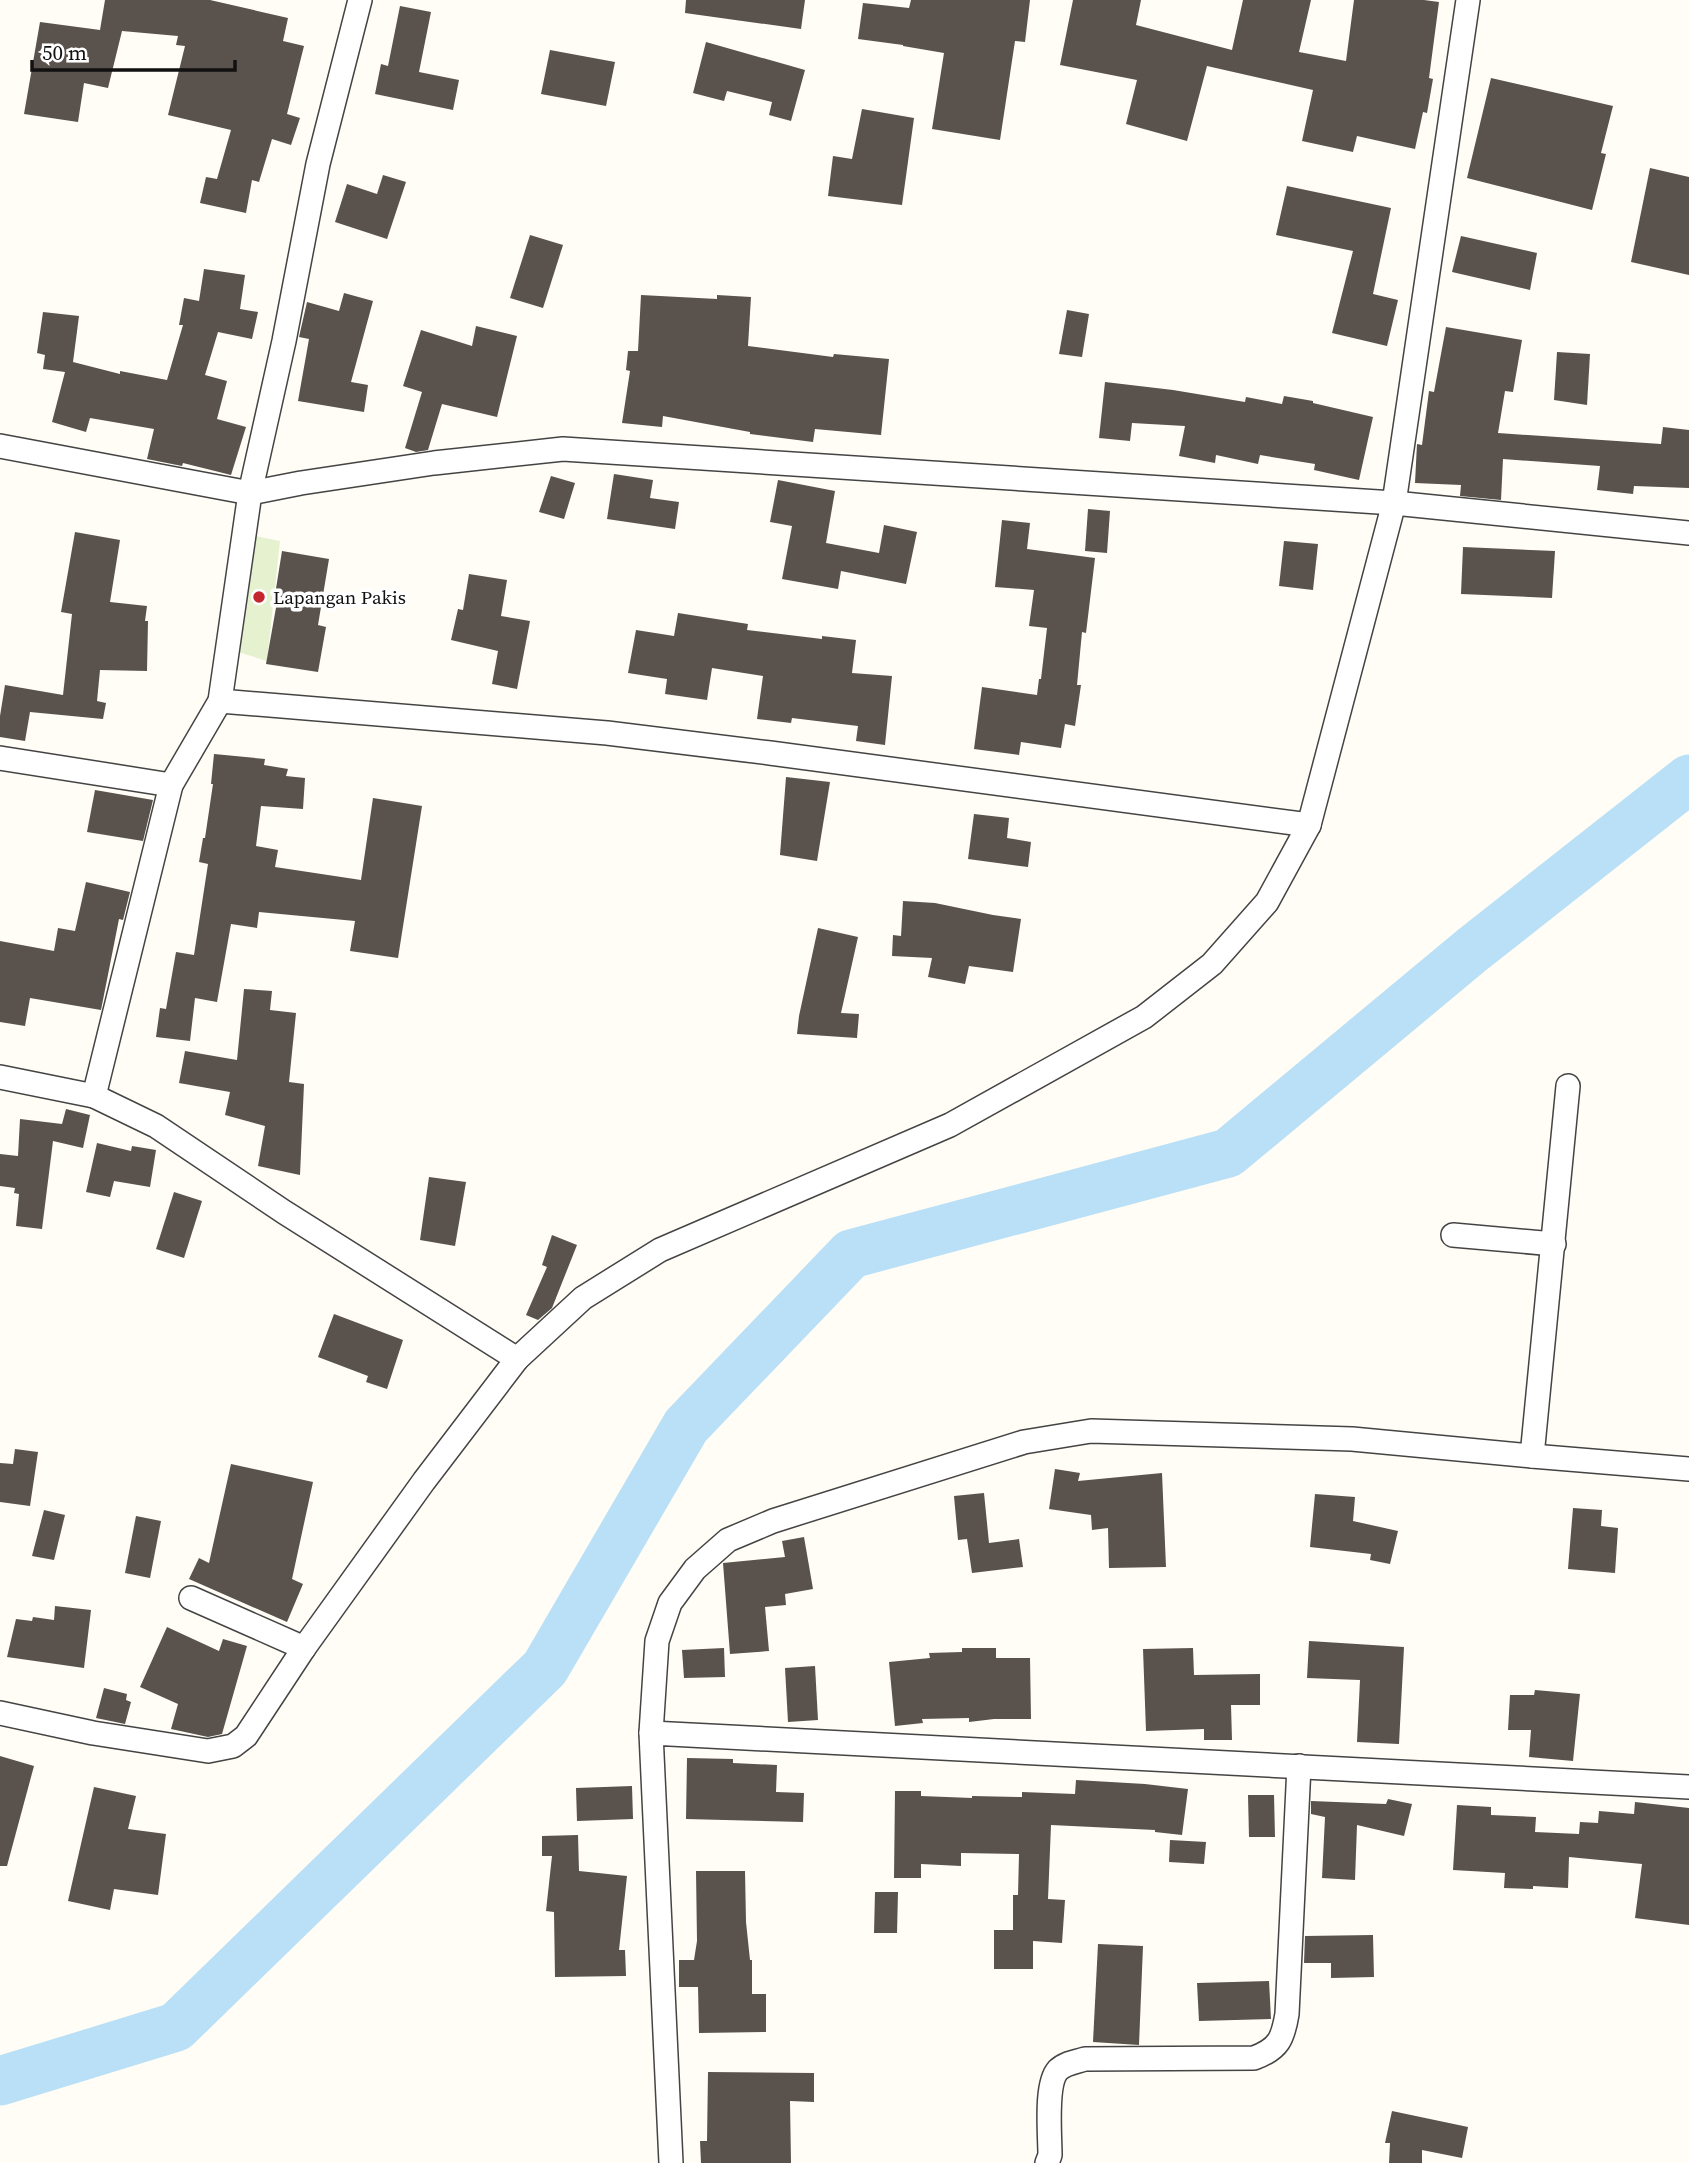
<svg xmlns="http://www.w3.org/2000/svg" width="1689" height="2163" font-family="'Source Serif 4',serif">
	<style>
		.pitch { fill: #e6f2cf }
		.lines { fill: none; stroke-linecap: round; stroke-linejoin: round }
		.river { stroke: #b9e0f7; stroke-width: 49 }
		.building { fill: #5a524d }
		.street-casing { stroke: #444; stroke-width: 26 }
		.street { stroke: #fff; stroke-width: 23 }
		.poi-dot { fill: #c4262e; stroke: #fff; stroke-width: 2.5 }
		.labels { text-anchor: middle; stroke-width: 7; stroke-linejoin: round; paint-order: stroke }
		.poi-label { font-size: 19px; fill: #111; stroke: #fff; text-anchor: start }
	</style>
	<rect width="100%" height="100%" fill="#fffdf5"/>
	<path class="pitch" d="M 250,535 L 280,541 L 267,661 L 238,652 Z"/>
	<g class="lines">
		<path class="river" d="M 0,2081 L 176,2027 L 545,1668 L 686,1426 L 851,1254 L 1228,1153 L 1472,950 L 1689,779"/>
	</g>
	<g class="building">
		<path d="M 105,0 L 210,0 L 288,18 L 283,41 L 304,46 L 287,114 L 300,118 L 291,145 L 272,139 L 259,182 L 252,180 L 246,213 L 200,203 L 206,177 L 217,179 L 231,130 L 168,115 L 185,46 L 176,45 L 178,36 L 122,31 L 108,88 L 84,83 L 78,122 L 24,114 L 40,22 L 100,30 Z"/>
		<path d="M 686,0 L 805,0 L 801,29 L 685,13 Z"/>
		<path d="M 911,0 L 1030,0 L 1025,42 L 1015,41 L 1000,140 L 932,129 L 944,53 L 903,46 L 903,45 L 858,39 L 863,3 L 909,8 Z"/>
		<path d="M 1073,0 L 1141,0 L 1136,25 L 1232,50 L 1243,0 L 1311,0 L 1299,52 L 1346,61 L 1354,0 L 1424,0 L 1439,2 L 1429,78 L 1433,79 L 1427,113 L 1423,112 L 1415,149 L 1357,136 L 1353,152 L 1302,141 L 1313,90 L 1207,66 L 1187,141 L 1126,124 L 1137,80 L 1060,65 Z"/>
		<path d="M 400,6 L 431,12 L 419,72 L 459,80 L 453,110 L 375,94 L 381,64 L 388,66 Z"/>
		<path d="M 706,42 L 805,70 L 791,121 L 769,115 L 772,102 L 727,91 L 724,101 L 693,93 Z"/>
		<path d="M 550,50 L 615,62 L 606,106 L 541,94 Z"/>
		<path d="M 1491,78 L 1613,106 L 1601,153 L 1606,154 L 1592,210 L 1467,178 Z"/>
		<path d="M 862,109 L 914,118 L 902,205 L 828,196 L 833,156 L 852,159 Z"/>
		<path d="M 1650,168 L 1689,177 L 1689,275 L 1631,262 Z"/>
		<path d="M 383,175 L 406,182 L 387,239 L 335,222 L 347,184 L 377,194 Z"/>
		<path d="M 1287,186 L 1391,208 L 1373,294 L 1398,300 L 1387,346 L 1332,333 L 1353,251 L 1276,235 Z"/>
		<path d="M 530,235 L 563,245 L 543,308 L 510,298 Z"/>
		<path d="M 1461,236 L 1537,253 L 1530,290 L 1452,272 Z"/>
		<path d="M 204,269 L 245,275 L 240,309 L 258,312 L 252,339 L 218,332 L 205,375 L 227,381 L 217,419 L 246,427 L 231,475 L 183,463 L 182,466 L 147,459 L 154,429 L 90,418 L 86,432 L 52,422 L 65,372 L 43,369 L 45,355 L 37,353 L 43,312 L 79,316 L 73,362 L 120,374 L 120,371 L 167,380 L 183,325 L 179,325 L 184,298 L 199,301 Z"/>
		<path d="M 344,293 L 373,301 L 351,382 L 368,385 L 364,412 L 298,401 L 309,339 L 299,337 L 307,302 L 339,311 Z"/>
		<path d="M 641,295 L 717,299 L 717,295 L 751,297 L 748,346 L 833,357 L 834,354 L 889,359 L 881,435 L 815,429 L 813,442 L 750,434 L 750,432 L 663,416 L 662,427 L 622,423 L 630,371 L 626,370 L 628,351 L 638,351 Z"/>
		<path d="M 1067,310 L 1089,314 L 1082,357 L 1059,354 Z"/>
		<path d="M 476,326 L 517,336 L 497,417 L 442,404 L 428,450 L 416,452 L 405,448 L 422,392 L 403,386 L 421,330 L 472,346 Z"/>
		<path d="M 1446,327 L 1522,340 L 1513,392 L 1505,391 L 1498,433 L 1661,444 L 1663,427 L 1689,430 L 1689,488 L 1634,486 L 1633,494 L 1597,490 L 1600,466 L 1503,459 L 1501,500 L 1460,496 L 1461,485 L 1415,483 L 1417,444 L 1422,445 L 1429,391 L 1434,392 Z"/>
		<path d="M 1557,352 L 1590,354 L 1587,405 L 1554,400 Z"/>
		<path d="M 1105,382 L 1173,390 L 1245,402 L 1246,397 L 1282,404 L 1284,396 L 1313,401 L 1313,403 L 1373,417 L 1359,480 L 1314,470 L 1315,464 L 1260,455 L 1258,464 L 1216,455 L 1215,463 L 1179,456 L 1185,426 L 1132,423 L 1130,441 L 1099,438 Z"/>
		<path d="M 614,474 L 653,480 L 650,498 L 679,502 L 675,529 L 607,519 Z"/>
		<path d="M 551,476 L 575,483 L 564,519 L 539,512 Z"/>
		<path d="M 778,480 L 835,491 L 826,543 L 879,553 L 884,525 L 917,532 L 906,584 L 841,571 L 838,589 L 782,579 L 792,526 L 770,522 Z"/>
		<path d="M 1088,509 L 1110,511 L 1107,553 L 1085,551 Z"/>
		<path d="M 1002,520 L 1030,523 L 1027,549 L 1095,558 L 1086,633 L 1082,632 L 1077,685 L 1081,685 L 1075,726 L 1065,724 L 1061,748 L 1021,742 L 1019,755 L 974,749 L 982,687 L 1037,695 L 1039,679 L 1041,679 L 1047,628 L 1029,626 L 1034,590 L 995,587 Z"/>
		<path d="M 75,532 L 120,540 L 110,602 L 147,606 L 145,621 L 148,621 L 147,671 L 100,670 L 97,701 L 106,703 L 103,719 L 30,712 L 25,741 L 0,737 L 0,716 L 5,685 L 63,695 L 72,614 L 61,612 Z"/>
		<path d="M 1284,541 L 1318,544 L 1313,590 L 1279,586 Z"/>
		<path d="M 1463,547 L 1555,551 L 1552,598 L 1461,594 Z"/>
		<path d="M 282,551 L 329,559 L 318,625 L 326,627 L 318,672 L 266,664 L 277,602 L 274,601 Z"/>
		<path d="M 469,574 L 507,580 L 501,616 L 530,621 L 517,689 L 492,684 L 498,651 L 451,640 L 458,609 L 463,610 Z"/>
		<path d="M 678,613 L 748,624 L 747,630 L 822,639 L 822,636 L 856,640 L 852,673 L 892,676 L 885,745 L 856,741 L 858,726 L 792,718 L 791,723 L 757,719 L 763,676 L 712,668 L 707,700 L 665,694 L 667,679 L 628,673 L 636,630 L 674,636 Z"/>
		<path d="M 214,754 L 265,759 L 264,765 L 288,769 L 286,776 L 305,778 L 303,809 L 261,806 L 256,846 L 278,850 L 275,867 L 361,880 L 373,798 L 422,806 L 398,958 L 350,951 L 355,921 L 259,912 L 257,928 L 231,924 L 217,1002 L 195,998 L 190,1041 L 156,1037 L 160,1008 L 166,1009 L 176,952 L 194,955 L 208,864 L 199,862 L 203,838 L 205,838 L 213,784 L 211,784 Z"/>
		<path d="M 786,777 L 830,782 L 817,861 L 780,855 Z"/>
		<path d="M 95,790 L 153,800 L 143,841 L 87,832 Z"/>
		<path d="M 974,814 L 1009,818 L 1007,838 L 1031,842 L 1028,867 L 968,859 Z"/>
		<path d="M 86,882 L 130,892 L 123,920 L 119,919 L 101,1010 L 30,998 L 25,1026 L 0,1022 L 0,941 L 54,951 L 58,928 L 75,931 Z"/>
		<path d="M 903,901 L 935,903 L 993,915 L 1021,919 L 1013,972 L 969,966 L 965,984 L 928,977 L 932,958 L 892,956 L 893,935 L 901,936 Z"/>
		<path d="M 818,928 L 858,937 L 841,1013 L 859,1014 L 857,1038 L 797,1034 L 799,1016 Z"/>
		<path d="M 244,989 L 272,991 L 270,1010 L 296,1013 L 289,1082 L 304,1084 L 300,1175 L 258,1166 L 265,1126 L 225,1115 L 230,1092 L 179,1083 L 185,1051 L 237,1060 Z"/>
		<path d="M 66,1109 L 90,1115 L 83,1148 L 53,1141 L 42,1229 L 16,1226 L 19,1194 L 14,1193 L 15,1188 L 0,1186 L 0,1154 L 18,1156 L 20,1119 L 62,1124 Z"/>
		<path d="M 97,1143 L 131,1151 L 132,1146 L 156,1150 L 150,1187 L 114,1181 L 110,1197 L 86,1192 Z"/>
		<path d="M 429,1177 L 466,1182 L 455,1246 L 420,1240 Z"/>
		<path d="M 174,1192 L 202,1201 L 184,1258 L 156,1249 Z"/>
		<path d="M 552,1235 L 577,1245 L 552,1308 L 538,1320 L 526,1315 L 547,1267 L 542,1265 Z"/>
		<path d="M 334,1314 L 403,1340 L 387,1389 L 366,1382 L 368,1376 L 318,1357 Z"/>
		<path d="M 15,1449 L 38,1452 L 30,1506 L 0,1502 L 0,1463 L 13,1464 Z"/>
		<path d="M 231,1464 L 313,1482 L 292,1579 L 303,1584 L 287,1622 L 189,1579 L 199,1558 L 209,1563 Z"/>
		<path d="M 1055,1469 L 1080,1473 L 1078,1481 L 1162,1473 L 1166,1567 L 1109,1568 L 1108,1528 L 1092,1530 L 1091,1515 L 1049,1509 Z"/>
		<path d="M 984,1493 L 989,1543 L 1019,1539 L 1023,1567 L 972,1573 L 967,1539 L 958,1540 L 954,1496 Z"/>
		<path d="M 1315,1494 L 1355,1497 L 1353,1521 L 1398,1531 L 1390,1564 L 1370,1560 L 1371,1554 L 1310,1547 Z"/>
		<path d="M 1573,1508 L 1602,1510 L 1601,1526 L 1618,1528 L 1615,1573 L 1568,1569 Z"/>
		<path d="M 44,1510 L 65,1515 L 54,1560 L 32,1556 Z"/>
		<path d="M 136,1516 L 161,1521 L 150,1578 L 125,1573 Z"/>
		<path d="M 804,1537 L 813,1589 L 785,1594 L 786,1605 L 765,1607 L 769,1651 L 730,1654 L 723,1563 L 785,1557 L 782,1541 Z"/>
		<path d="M 55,1606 L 91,1610 L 84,1668 L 7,1657 L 16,1619 L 32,1621 L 33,1617 L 54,1620 Z"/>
		<path d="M 167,1627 L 219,1651 L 223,1639 L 247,1646 L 222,1734 L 208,1737 L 171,1729 L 178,1704 L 140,1687 Z"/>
		<path d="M 1309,1641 L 1404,1647 L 1399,1744 L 1357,1742 L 1360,1680 L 1307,1678 Z"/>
		<path d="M 724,1648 L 725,1677 L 684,1678 L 682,1650 Z"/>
		<path d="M 962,1648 L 996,1648 L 996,1658 L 1030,1658 L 1031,1719 L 994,1719 L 969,1722 L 969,1718 L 922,1719 L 923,1723 L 895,1726 L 889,1662 L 930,1658 L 929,1653 L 962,1652 Z"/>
		<path d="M 1193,1648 L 1194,1675 L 1260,1674 L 1260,1705 L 1231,1705 L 1232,1740 L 1204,1740 L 1204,1729 L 1146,1731 L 1143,1649 Z"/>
		<path d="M 815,1666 L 818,1720 L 788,1722 L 785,1668 Z"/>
		<path d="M 104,1688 L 127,1694 L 126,1700 L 131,1702 L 125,1724 L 96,1718 Z"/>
		<path d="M 1535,1690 L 1580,1694 L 1573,1761 L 1529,1757 L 1531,1730 L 1508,1730 L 1510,1695 L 1534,1695 Z"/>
		<path d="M 0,1756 L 34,1766 L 7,1866 L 0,1866 Z"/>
		<path d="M 687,1758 L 733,1759 L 733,1763 L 777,1765 L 776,1792 L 804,1793 L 803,1822 L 686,1819 Z"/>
		<path d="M 1076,1780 L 1145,1784 L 1188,1789 L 1182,1835 L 1155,1832 L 1155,1830 L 1051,1825 L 1048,1899 L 1065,1900 L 1062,1943 L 1033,1941 L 1033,1969 L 994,1969 L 994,1930 L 1013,1930 L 1013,1895 L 1018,1895 L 1019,1854 L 961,1853 L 961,1866 L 921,1864 L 921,1878 L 894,1878 L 895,1791 L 921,1791 L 921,1796 L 972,1798 L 972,1796 L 1022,1797 L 1022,1792 L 1075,1794 Z"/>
		<path d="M 632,1786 L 633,1819 L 577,1821 L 576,1788 Z"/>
		<path d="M 94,1787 L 136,1796 L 128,1829 L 166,1834 L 158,1895 L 114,1889 L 110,1910 L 68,1901 Z"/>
		<path d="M 1248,1795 L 1274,1795 L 1275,1837 L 1249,1837 Z"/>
		<path d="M 1388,1799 L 1412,1804 L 1404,1836 L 1357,1825 L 1355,1880 L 1322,1878 L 1325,1817 L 1311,1814 L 1311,1801 L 1386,1804 Z"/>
		<path d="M 1635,1802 L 1689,1808 L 1689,1925 L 1635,1918 L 1642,1864 L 1569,1857 L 1568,1888 L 1533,1886 L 1533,1889 L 1504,1888 L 1505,1873 L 1453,1870 L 1457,1805 L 1491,1807 L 1491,1815 L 1536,1817 L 1535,1832 L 1579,1834 L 1580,1822 L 1598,1823 L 1599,1811 L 1634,1814 Z"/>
		<path d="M 578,1835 L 579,1871 L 627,1876 L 619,1950 L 625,1950 L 626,1976 L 555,1977 L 554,1912 L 546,1911 L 552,1856 L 542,1856 L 542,1836 Z"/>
		<path d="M 1170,1840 L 1206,1842 L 1204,1864 L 1169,1862 Z"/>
		<path d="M 696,1871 L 745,1871 L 746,1922 L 750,1960 L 752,1960 L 752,1994 L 766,1994 L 766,2032 L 699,2033 L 698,1987 L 679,1987 L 679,1960 L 694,1960 L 697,1941 Z"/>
		<path d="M 875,1892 L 898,1892 L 897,1933 L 874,1933 Z"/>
		<path d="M 1373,1935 L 1374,1977 L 1331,1978 L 1331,1963 L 1304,1963 L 1305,1936 Z"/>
		<path d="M 1098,1944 L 1143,1946 L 1139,2045 L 1093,2042 Z"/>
		<path d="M 1269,1981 L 1271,2019 L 1199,2021 L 1197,1983 Z"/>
		<path d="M 708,2072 L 814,2073 L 814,2102 L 790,2101 L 791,2163 L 701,2163 L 700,2141 L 707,2141 Z"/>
		<path d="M 1392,2111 L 1468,2127 L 1462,2158 L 1422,2150 L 1422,2163 L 1389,2163 L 1390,2143 L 1385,2143 Z"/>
	</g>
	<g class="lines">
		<defs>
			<g id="street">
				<path d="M 0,446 L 250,493 L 301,483 L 434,463 L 563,449 L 1394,503 L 1689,533"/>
				<path d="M 220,701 L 607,733 L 770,753 L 1309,825"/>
				<path d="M 0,758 L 171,785"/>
				<path d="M 0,1077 L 94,1096 L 156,1126 L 284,1212 L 517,1359"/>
				<path d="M 94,1096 L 171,785 L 220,701 L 250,493 L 284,341 L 318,164 L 360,0"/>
				<path d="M 1453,1235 L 1554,1244"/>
				<path d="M 1532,1456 L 1568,1086"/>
				<path d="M 191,1598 L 304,1648"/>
				<path d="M 0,1713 L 93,1733 L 208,1751 L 233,1746 L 246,1736 L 304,1648 L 424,1481 L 517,1359 L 583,1298 L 660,1250 L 950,1125 L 1144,1017 L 1212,964 L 1267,902 L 1309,825 L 1394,503 L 1468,0"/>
				<path d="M 651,1733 L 657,1641 L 670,1603 L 695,1569 L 728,1540 L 773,1521 L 1024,1442 L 1091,1431 L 1352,1439 L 1532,1456 L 1689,1469"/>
				<path d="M 671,2163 L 651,1733 L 1689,1787"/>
				<path d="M 1047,2163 L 1050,2155 C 1050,2135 1045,2084 1058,2070 C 1065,2063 1076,2062 1085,2059 L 1254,2058 C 1279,2049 1283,2038 1287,2014 L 1299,1766"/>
			</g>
		</defs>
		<use href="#street" class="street-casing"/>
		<use href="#street" class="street"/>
	</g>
	<circle class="poi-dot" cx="259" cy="597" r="7"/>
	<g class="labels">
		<g class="poi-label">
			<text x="273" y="604">Lapangan Pakis</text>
		</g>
	</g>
	<path d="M32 60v10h203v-10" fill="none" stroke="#111111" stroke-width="3.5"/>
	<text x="42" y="60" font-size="21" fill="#111111" stroke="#ffffff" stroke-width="5" paint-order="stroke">50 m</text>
</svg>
